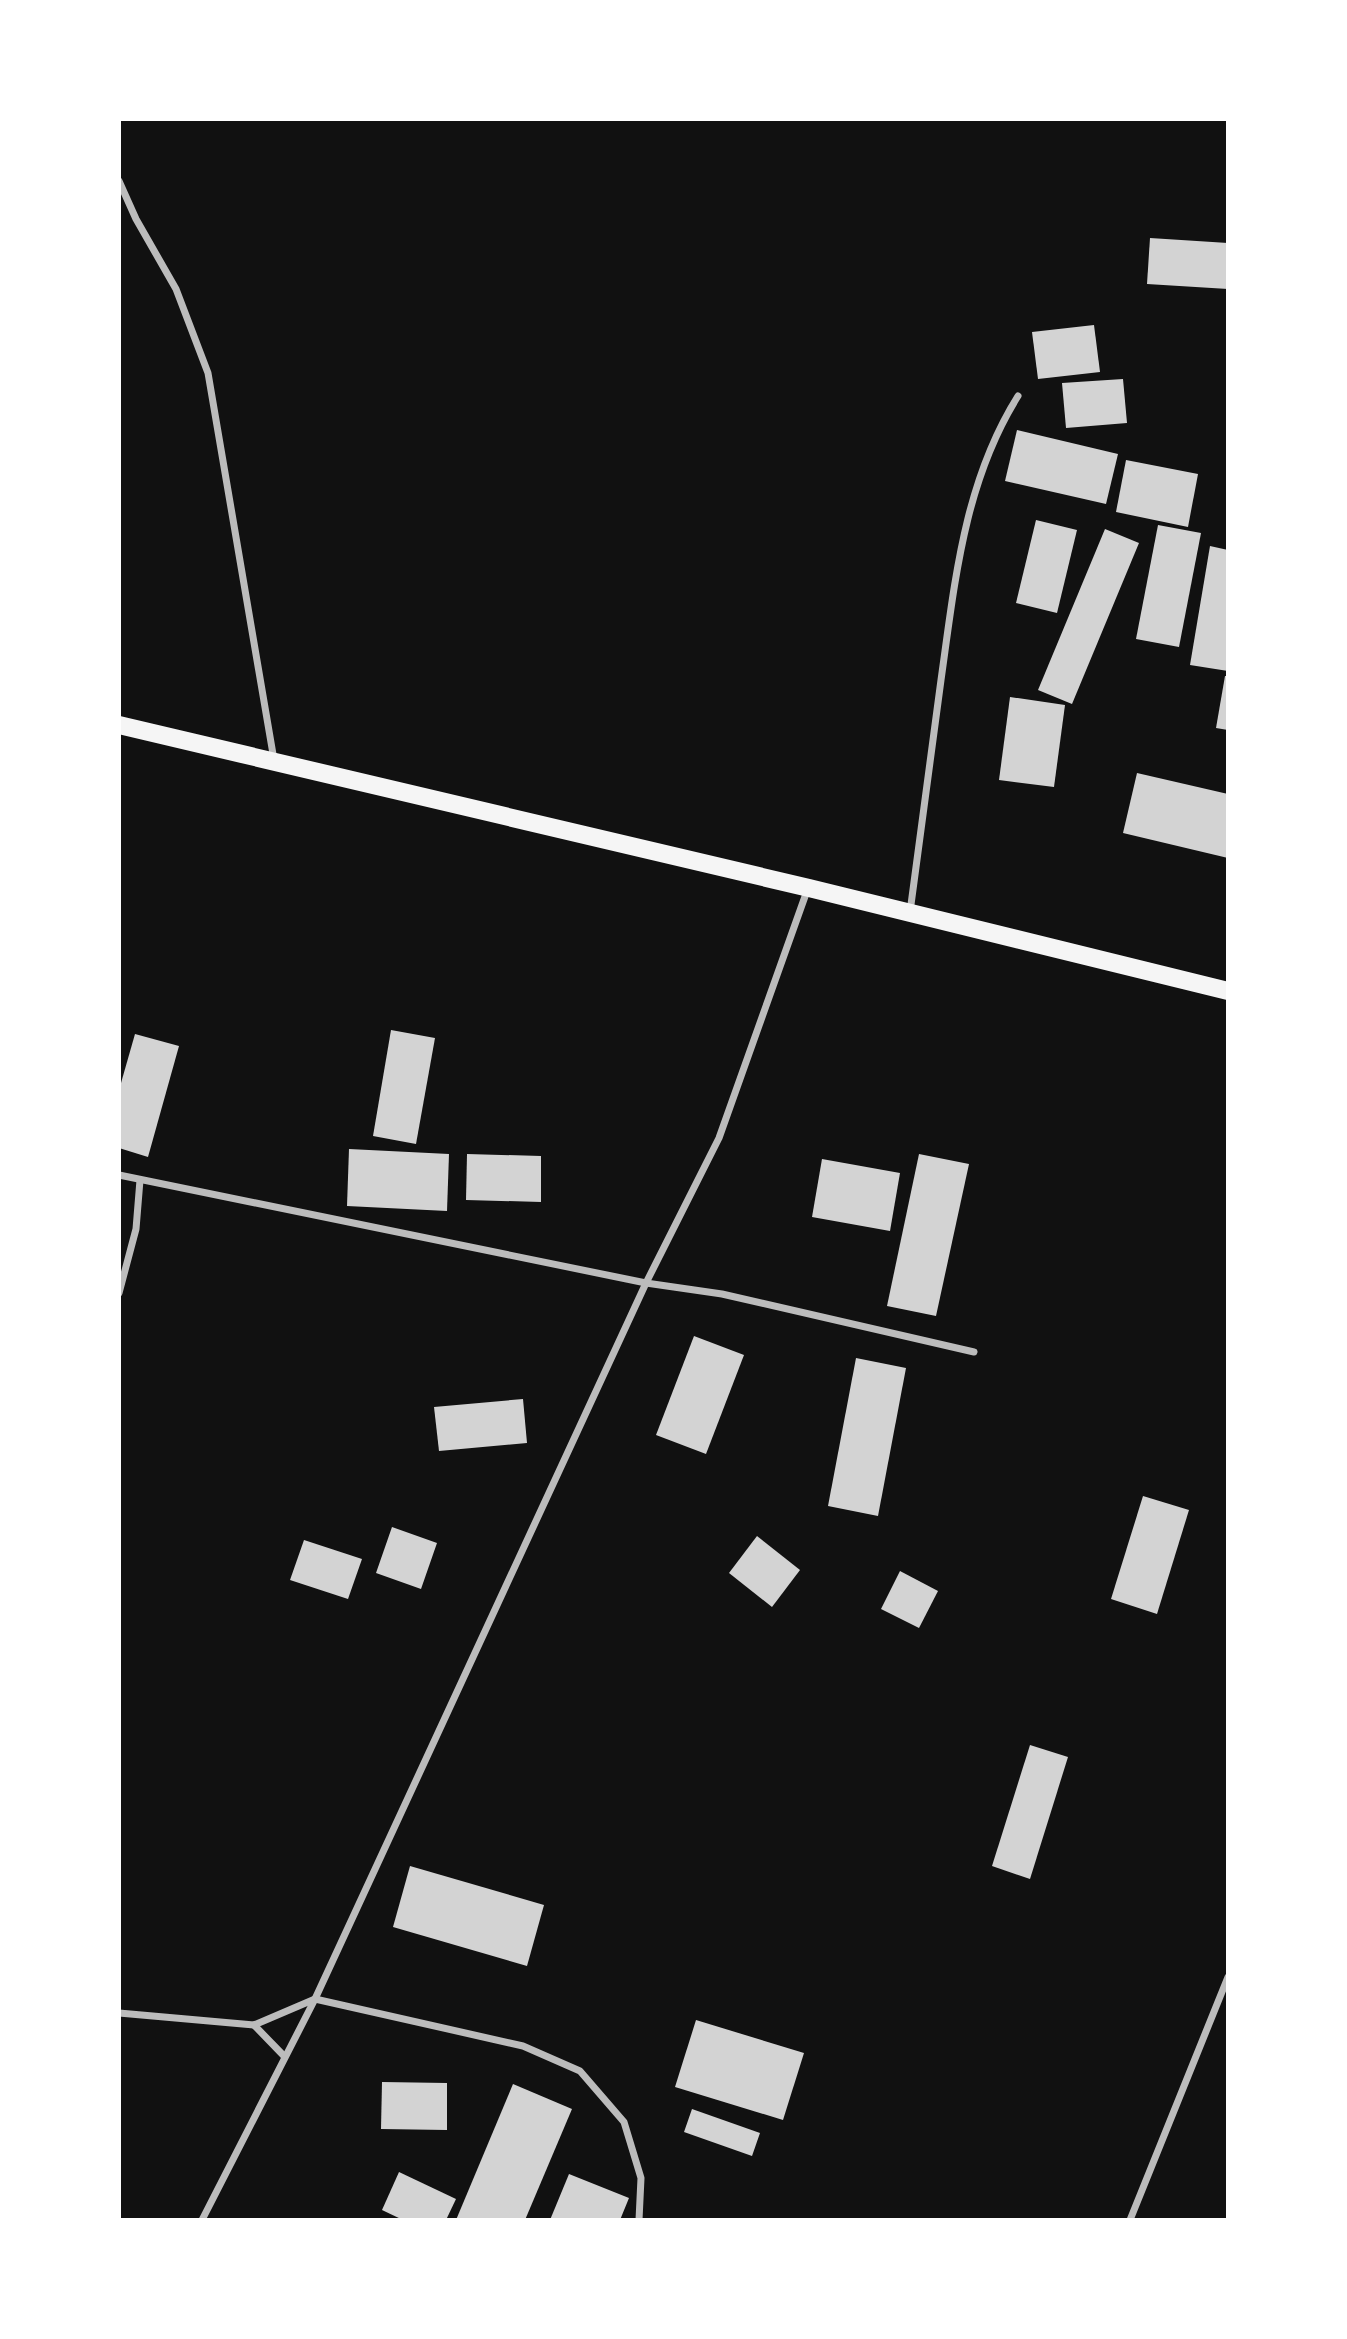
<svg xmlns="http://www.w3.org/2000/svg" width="1347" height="2339" font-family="Cabin,sans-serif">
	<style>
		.building { fill: #d3d3d3 }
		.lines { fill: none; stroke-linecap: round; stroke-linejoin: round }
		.minor { stroke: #bcbcbc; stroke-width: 7 }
		.primary { stroke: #f5f5f5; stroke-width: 18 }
	</style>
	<rect width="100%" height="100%" fill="#111"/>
	<g class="building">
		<path d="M 1150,238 L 1228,243 L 1228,289 L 1147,284 Z"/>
		<path d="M 1094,325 L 1100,372 L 1038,379 L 1032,332 Z"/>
		<path d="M 1123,379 L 1127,423 L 1066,428 L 1062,383 Z"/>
		<path d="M 1017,430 L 1118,454 L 1106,504 L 1005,481 Z"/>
		<path d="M 1126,460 L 1198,474 L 1188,527 L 1116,512 Z"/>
		<path d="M 1036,520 L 1077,530 L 1057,613 L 1016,603 Z"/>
		<path d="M 1158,525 L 1201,533 L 1179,647 L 1136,639 Z"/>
		<path d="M 1105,529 L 1139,543 L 1072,704 L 1038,690 Z"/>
		<path d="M 1210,546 L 1228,550 L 1228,671 L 1190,665 Z"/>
		<path d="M 1225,676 L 1228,676 L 1228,730 L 1216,728 Z"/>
		<path d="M 1010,697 L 1065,705 L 1054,787 L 999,780 Z"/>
		<path d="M 1137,773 L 1228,794 L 1228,858 L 1123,833 Z"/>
		<path d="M 391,1030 L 435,1038 L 416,1144 L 373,1136 Z"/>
		<path d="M 135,1034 L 179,1046 L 148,1157 L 119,1148 L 119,1090 Z"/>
		<path d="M 349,1149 L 449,1154 L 447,1211 L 347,1206 Z"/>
		<path d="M 467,1154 L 541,1156 L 541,1202 L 466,1200 Z"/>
		<path d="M 919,1154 L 969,1164 L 936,1316 L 887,1306 Z"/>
		<path d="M 822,1159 L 900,1173 L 890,1231 L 812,1217 Z"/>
		<path d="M 694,1336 L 744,1355 L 706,1454 L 656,1435 Z"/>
		<path d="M 856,1358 L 906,1368 L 878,1516 L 828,1506 Z"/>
		<path d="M 523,1399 L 527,1443 L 439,1451 L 434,1407 Z"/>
		<path d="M 1143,1496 L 1189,1510 L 1157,1614 L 1111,1599 Z"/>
		<path d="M 392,1527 L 437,1543 L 421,1589 L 376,1573 Z"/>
		<path d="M 757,1536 L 800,1570 L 772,1607 L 729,1573 Z"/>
		<path d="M 304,1540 L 362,1559 L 348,1599 L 290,1580 Z"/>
		<path d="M 900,1571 L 938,1591 L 919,1628 L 881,1609 Z"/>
		<path d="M 1030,1745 L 1068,1757 L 1030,1879 L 992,1866 Z"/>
		<path d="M 410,1866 L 544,1905 L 527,1966 L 393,1927 Z"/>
		<path d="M 696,2020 L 804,2053 L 783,2120 L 675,2087 Z"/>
		<path d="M 382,2082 L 447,2083 L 447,2130 L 381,2129 Z"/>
		<path d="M 513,2084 L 572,2109 L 525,2220 L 456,2220 Z"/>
		<path d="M 692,2109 L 760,2133 L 752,2156 L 684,2132 Z"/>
		<path d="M 399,2172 L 456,2199 L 446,2220 L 403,2220 L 382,2210 Z"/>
		<path d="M 569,2174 L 629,2198 L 620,2220 L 550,2220 Z"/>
	</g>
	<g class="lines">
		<g class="minor">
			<path d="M 119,181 L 136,219 L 176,289 L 208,373 L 274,760"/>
			<path d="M 910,912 C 920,835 931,757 941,680 C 955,581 964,482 1018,396"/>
			<path d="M 119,1175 L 646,1283 L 722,1294 L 974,1352"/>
			<path d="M 119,1293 L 136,1229 L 140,1180"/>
			<path d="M 119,2013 L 254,2025 L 315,1999 L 523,2046 L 580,2071 L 624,2122 L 641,2178 L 639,2220"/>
			<path d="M 254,2025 L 284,2056"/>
			<path d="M 202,2220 L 315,1999 L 646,1283 L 719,1138 L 808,888"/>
			<path d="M 1130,2220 L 1228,1977"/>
		</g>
		<path class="primary" d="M 119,725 L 809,888 L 1228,991"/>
	</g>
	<rect width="1347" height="2339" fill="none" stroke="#ffffff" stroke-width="242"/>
</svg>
